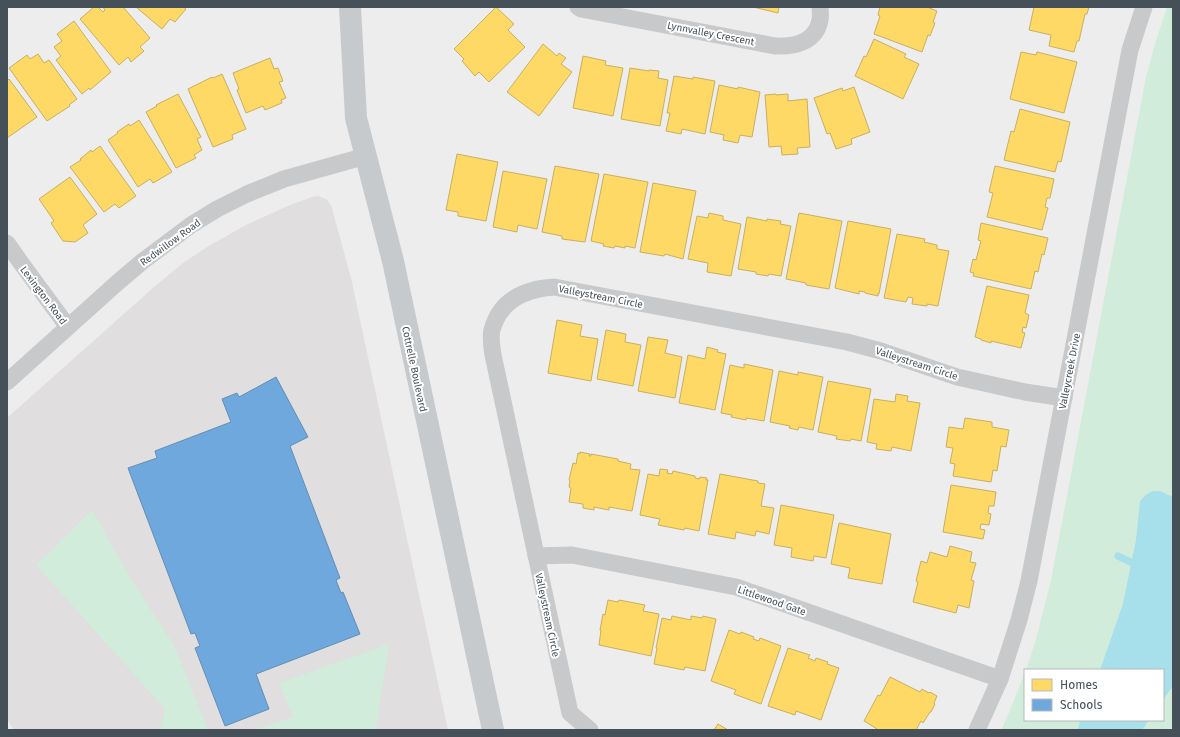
<svg xmlns="http://www.w3.org/2000/svg" width="1180" height="737" font-family="'Fira Sans',sans-serif">
	<style>
		.education { fill: #e0dedf }
		.green { fill: #d1ecda }
		.water { fill: #a7dfea }
		.homes { fill: #ffd966; stroke: #c7b062 }
		.schools { fill: #6fa8dc; stroke: #628eb5 }
		.lines { fill: none; stroke-linecap: round; stroke-linejoin: round }
		.stream { stroke: #a7dfea; stroke-width: 7 }
		.street { stroke: #c7c9cb; stroke-width: 17 }
		.secondary { stroke: #c7cacd; stroke-width: 22 }
		.labels { text-anchor: middle; stroke-width: 4; stroke-linejoin: round; paint-order: stroke }
		.street-label { font-size: 10px; fill: #455059; stroke: #fff }
	</style>
	<rect width="100%" height="100%" fill="#eeeded"/>
	<path class="education" d="M 318,196 L 326,199 L 331,205 L 351,278 L 448,730 L 14,730 L 7,719 L 7,418 L 154,287 L 183,263 L 207,247 L 246,225 L 290,205 L 312,197 Z"/>
	<g class="green">
		<path d="M 1167,7 L 1173,7 L 1173,730 L 1001,730 L 1011,708 L 1025,672 L 1025,720 L 1163,720 L 1163,670 L 1026,670 L 1036,639 L 1051,580 L 1146,77 L 1155,44 Z"/>
		<path d="M 92,510 L 134,584 L 174,645 L 208,730 L 161,730 L 165,709 L 36,565 Z"/>
		<path d="M 389,644 L 376,730 L 254,730 L 293,717 L 279,683 Z"/>
	</g>
	<g class="water">
		<path d="M 1154,491 L 1160,491 L 1173,497 L 1173,686 L 1163,700 L 1163,670 L 1100,670 L 1123,604 L 1136,540 L 1140,502 C 1144,496 1147,493 1154,491 Z"/>
		<path d="M 1080,720 L 1149,720 L 1142,730 L 1078,730 Z"/>
	</g>
	<g class="homes">
		<path d="M 94,7 L 98,7 L 103,12 L 105,10 L 103,7 L 123,7 L 150,38 L 140,47 L 144,51 L 131,62 L 128,57 L 119,65 L 80,19 Z"/>
		<path d="M 136,7 L 183,7 L 186,9 L 175,22 L 170,19 L 162,29 Z"/>
		<path d="M 496,7 L 514,24 L 508,30 L 525,47 L 489,82 L 479,72 L 475,76 L 462,61 L 464,59 L 454,49 Z"/>
		<path d="M 753,7 L 779,7 L 778,13 Z"/>
		<path d="M 880,7 L 927,7 L 937,11 L 933,22 L 935,23 L 930,36 L 928,35 L 922,52 L 874,34 L 880,16 L 878,15 Z"/>
		<path d="M 1034,7 L 1089,7 L 1087,14 L 1085,14 L 1079,41 L 1077,41 L 1074,52 L 1049,46 L 1051,35 L 1029,30 Z"/>
		<path d="M 74,21 L 111,72 L 90,90 L 89,88 L 82,94 L 56,60 L 61,56 L 54,47 L 62,41 L 57,34 Z"/>
		<path d="M 874,39 L 906,54 L 904,57 L 919,64 L 903,99 L 855,76 L 864,56 L 866,57 Z"/>
		<path d="M 543,44 L 557,56 L 559,53 L 566,58 L 561,64 L 572,72 L 539,116 L 507,92 Z"/>
		<path d="M 1021,52 L 1036,55 L 1037,52 L 1077,62 L 1064,113 L 1010,99 Z"/>
		<path d="M 38,54 L 44,63 L 49,60 L 77,99 L 69,105 L 70,106 L 47,121 L 9,68 L 27,55 L 30,59 Z"/>
		<path d="M 583,56 L 606,61 L 605,65 L 623,68 L 613,116 L 573,108 Z"/>
		<path d="M 270,58 L 274,69 L 278,68 L 283,81 L 279,82 L 286,98 L 281,100 L 282,103 L 265,110 L 263,106 L 246,113 L 237,90 L 239,89 L 233,73 Z"/>
		<path d="M 630,68 L 649,71 L 649,70 L 659,71 L 658,78 L 668,80 L 660,126 L 621,119 Z"/>
		<path d="M 222,74 L 246,129 L 232,135 L 233,139 L 213,147 L 188,89 L 212,77 L 213,78 Z"/>
		<path d="M 674,76 L 693,79 L 693,77 L 715,81 L 705,134 L 682,129 L 681,134 L 666,131 L 670,113 L 667,113 Z"/>
		<path d="M 9,79 L 37,117 L 7,138 L 7,81 Z"/>
		<path d="M 719,85 L 738,89 L 738,87 L 760,92 L 752,137 L 740,135 L 738,143 L 723,140 L 724,135 L 710,132 Z"/>
		<path d="M 854,87 L 870,132 L 851,139 L 852,144 L 836,149 L 830,133 L 827,134 L 814,98 L 842,88 L 843,91 Z"/>
		<path d="M 178,94 L 201,137 L 197,139 L 202,150 L 194,155 L 196,158 L 176,168 L 146,112 L 157,106 L 156,105 Z"/>
		<path d="M 776,94 L 776,95 L 788,94 L 788,101 L 807,99 L 810,147 L 797,148 L 798,154 L 782,155 L 781,146 L 769,147 L 765,95 Z"/>
		<path d="M 1020,109 L 1070,122 L 1061,162 L 1058,161 L 1055,172 L 1004,160 L 1011,131 L 1014,132 Z"/>
		<path d="M 139,120 L 172,172 L 153,183 L 150,179 L 138,187 L 108,140 L 118,133 L 117,132 L 129,124 L 130,126 Z"/>
		<path d="M 100,146 L 136,196 L 119,208 L 115,204 L 104,212 L 70,167 L 81,160 L 80,159 L 91,150 L 92,152 Z"/>
		<path d="M 457,154 L 498,162 L 486,221 L 458,216 L 458,212 L 446,210 Z"/>
		<path d="M 555,166 L 599,174 L 585,242 L 562,239 L 562,236 L 542,232 Z"/>
		<path d="M 995,166 L 1054,179 L 1050,198 L 1047,198 L 1045,207 L 1048,208 L 1042,230 L 987,217 L 993,193 L 989,192 Z"/>
		<path d="M 503,171 L 547,179 L 537,229 L 518,225 L 517,232 L 493,227 Z"/>
		<path d="M 604,174 L 648,182 L 635,248 L 625,246 L 625,248 L 615,246 L 614,248 L 603,246 L 604,244 L 591,241 Z"/>
		<path d="M 70,177 L 97,214 L 83,225 L 88,233 L 75,242 L 63,241 L 51,223 L 54,221 L 39,199 Z"/>
		<path d="M 653,183 L 696,191 L 683,259 L 665,254 L 664,256 L 640,252 Z"/>
		<path d="M 709,213 L 723,216 L 723,220 L 741,224 L 731,276 L 707,272 L 708,263 L 688,259 L 697,216 L 708,218 Z"/>
		<path d="M 799,213 L 842,221 L 829,289 L 806,285 L 806,283 L 786,279 Z"/>
		<path d="M 747,217 L 767,221 L 767,219 L 781,221 L 780,224 L 791,226 L 781,276 L 769,274 L 768,276 L 756,274 L 756,272 L 738,269 Z"/>
		<path d="M 848,221 L 891,229 L 879,294 L 878,293 L 878,296 L 865,293 L 865,292 L 859,291 L 859,294 L 835,288 Z"/>
		<path d="M 981,223 L 1048,238 L 1044,255 L 1042,254 L 1038,272 L 1035,271 L 1031,289 L 973,276 L 974,273 L 970,272 L 973,259 L 976,260 L 981,241 L 978,240 Z"/>
		<path d="M 897,234 L 925,239 L 924,242 L 937,245 L 937,249 L 949,251 L 938,306 L 927,304 L 927,306 L 912,304 L 913,298 L 908,297 L 906,302 L 884,298 Z"/>
		<path d="M 987,286 L 1029,295 L 1025,313 L 1029,315 L 1026,328 L 1023,327 L 1022,332 L 1025,333 L 1021,348 L 991,341 L 991,343 L 981,340 L 981,339 L 975,337 Z"/>
		<path d="M 557,320 L 582,325 L 580,336 L 598,339 L 591,381 L 548,373 Z"/>
		<path d="M 606,330 L 626,334 L 625,342 L 641,345 L 633,386 L 597,379 Z"/>
		<path d="M 648,337 L 668,340 L 665,353 L 682,357 L 675,398 L 638,391 Z"/>
		<path d="M 707,347 L 718,350 L 717,352 L 726,354 L 715,410 L 679,403 L 688,355 L 705,359 Z"/>
		<path d="M 744,364 L 773,370 L 764,421 L 746,418 L 746,420 L 731,417 L 732,415 L 721,413 L 730,365 L 744,368 Z"/>
		<path d="M 779,371 L 798,375 L 798,372 L 823,377 L 813,430 L 799,427 L 798,430 L 789,428 L 790,426 L 770,422 Z"/>
		<path d="M 828,381 L 871,389 L 861,441 L 851,439 L 850,441 L 836,439 L 837,436 L 818,432 Z"/>
		<path d="M 896,394 L 908,396 L 907,401 L 920,403 L 911,451 L 892,447 L 891,451 L 876,449 L 877,444 L 867,442 L 874,399 L 895,402 Z"/>
		<path d="M 965,418 L 992,422 L 992,427 L 1009,430 L 1006,447 L 1001,446 L 997,471 L 993,470 L 991,482 L 953,476 L 955,464 L 950,463 L 953,448 L 946,447 L 949,427 L 963,429 Z"/>
		<path d="M 580,452 L 590,454 L 589,456 L 591,456 L 591,454 L 618,459 L 618,461 L 631,464 L 630,469 L 640,470 L 632,511 L 609,507 L 609,510 L 594,507 L 594,510 L 583,508 L 583,504 L 569,502 L 571,488 L 569,487 L 570,481 L 569,480 L 573,463 L 576,464 L 578,453 L 580,454 Z"/>
		<path d="M 660,469 L 668,470 L 667,473 L 672,474 L 673,471 L 695,476 L 695,478 L 699,479 L 700,477 L 707,478 L 706,480 L 708,480 L 699,531 L 685,528 L 684,530 L 658,525 L 660,519 L 640,515 L 648,474 L 659,476 Z"/>
		<path d="M 720,474 L 758,481 L 758,483 L 765,484 L 761,506 L 774,508 L 769,534 L 756,531 L 755,536 L 736,532 L 735,539 L 708,534 Z"/>
		<path d="M 951,485 L 996,492 L 994,506 L 989,506 L 988,513 L 991,514 L 989,525 L 981,524 L 980,529 L 985,530 L 983,539 L 943,532 Z"/>
		<path d="M 781,505 L 834,515 L 826,558 L 814,556 L 813,561 L 791,557 L 792,548 L 774,545 Z"/>
		<path d="M 839,523 L 891,534 L 882,584 L 848,578 L 850,568 L 831,564 Z"/>
		<path d="M 950,546 L 972,552 L 970,562 L 976,563 L 971,580 L 974,581 L 969,608 L 958,605 L 956,613 L 913,602 L 918,582 L 916,581 L 921,561 L 927,563 L 930,552 L 947,557 Z"/>
		<path d="M 608,600 L 618,602 L 619,600 L 645,605 L 643,611 L 659,614 L 651,656 L 599,645 L 601,630 L 600,630 L 603,614 L 605,615 Z"/>
		<path d="M 672,616 L 691,620 L 691,616 L 702,618 L 703,616 L 716,619 L 705,671 L 685,667 L 684,670 L 654,664 L 657,648 L 656,648 L 662,618 L 671,620 Z"/>
		<path d="M 729,630 L 740,634 L 741,632 L 754,637 L 753,639 L 759,641 L 760,638 L 781,646 L 761,704 L 734,694 L 736,690 L 711,681 Z"/>
		<path d="M 788,648 L 810,655 L 808,658 L 815,661 L 816,658 L 828,662 L 827,664 L 839,668 L 821,720 L 796,711 L 795,715 L 768,706 Z"/>
		<path d="M 890,677 L 920,692 L 922,689 L 929,693 L 930,692 L 937,696 L 934,703 L 935,704 L 931,712 L 930,712 L 923,723 L 921,721 L 916,730 L 877,730 L 877,729 L 864,721 L 878,695 L 880,696 Z"/>
		<path d="M 718,724 L 728,730 L 714,730 Z"/>
	</g>
	<path class="schools" d="M 276,377 L 308,437 L 290,446 L 340,578 L 336,580 L 341,593 L 343,592 L 360,634 L 256,674 L 269,709 L 225,726 L 195,648 L 200,646 L 195,633 L 191,634 L 128,468 L 157,458 L 155,451 L 231,422 L 222,399 L 237,393 L 239,397 Z"/>
	<g class="lines">
		<path class="stream" d="M 1118,556 L 1139,566"/>
		<g class="street">
			<path d="M 578,7 L 581,9 L 775,46 C 795,47 816,42 820,20 C 821,16 820,11 820,7"/>
			<path d="M 7,243 L 21,263 L 68,327"/>
			<path d="M 7,382 L 117,283 L 143,261 L 191,225 L 217,209 L 247,194 L 284,179 L 366,156"/>
			<path d="M 536,556 L 572,555 L 736,587 L 1000,679"/>
			<path d="M 590,730 L 570,713 L 493,355 C 492,348 490,337 492,330 C 500,300 525,289 554,287 L 847,342 L 881,351 L 957,377 L 1025,392 L 1064,398"/>
			<path d="M 977,730 L 1000,679 L 1019,620 L 1029,581 L 1130,50 L 1144,7"/>
		</g>
		<path class="secondary" d="M 350,7 L 356,118 L 393,261 L 493,730"/>
	</g>
	<g class="labels">
		<g class="street-label">
			<text transform="translate(711 33) rotate(11)" y="4">Lynnvalley Crescent</text>
			<text transform="translate(170 242) rotate(-36)" y="4">Redwillow Road</text>
			<text transform="translate(44 295) rotate(53)" y="4">Lexington Road</text>
			<text transform="translate(601 296) rotate(11)" y="4">Valleystream Circle</text>
			<text transform="translate(917 363) rotate(18)" y="4">Valleystream Circle</text>
			<text transform="translate(415 369) rotate(78)" y="4">Cottrelle Boulevard</text>
			<text transform="translate(1069 371) rotate(-79)" y="4">Valleycreek Drive</text>
			<text transform="translate(772 600) rotate(19)" y="4">Littlewood Gate</text>
			<text transform="translate(548 615) rotate(78)" y="4">Valleystream Circle</text>
		</g>
	</g>
	<rect width="1180" height="737" fill="none" stroke="#455059" stroke-width="16"/>
	<rect x="1024" y="669" width="140" height="52" fill="#ffffff" stroke="#b5b9bd"/>
	<rect x="1032" y="679" width="20" height="12" fill="#ffd966" stroke="#b5b9bd"/>
	<text x="1060" y="689" font-size="12" fill="#455059">Homes</text>
	<rect x="1032" y="699" width="20" height="12" fill="#6fa8dc" stroke="#b5b9bd"/>
	<text x="1060" y="709" font-size="12" fill="#455059">Schools</text>
</svg>
